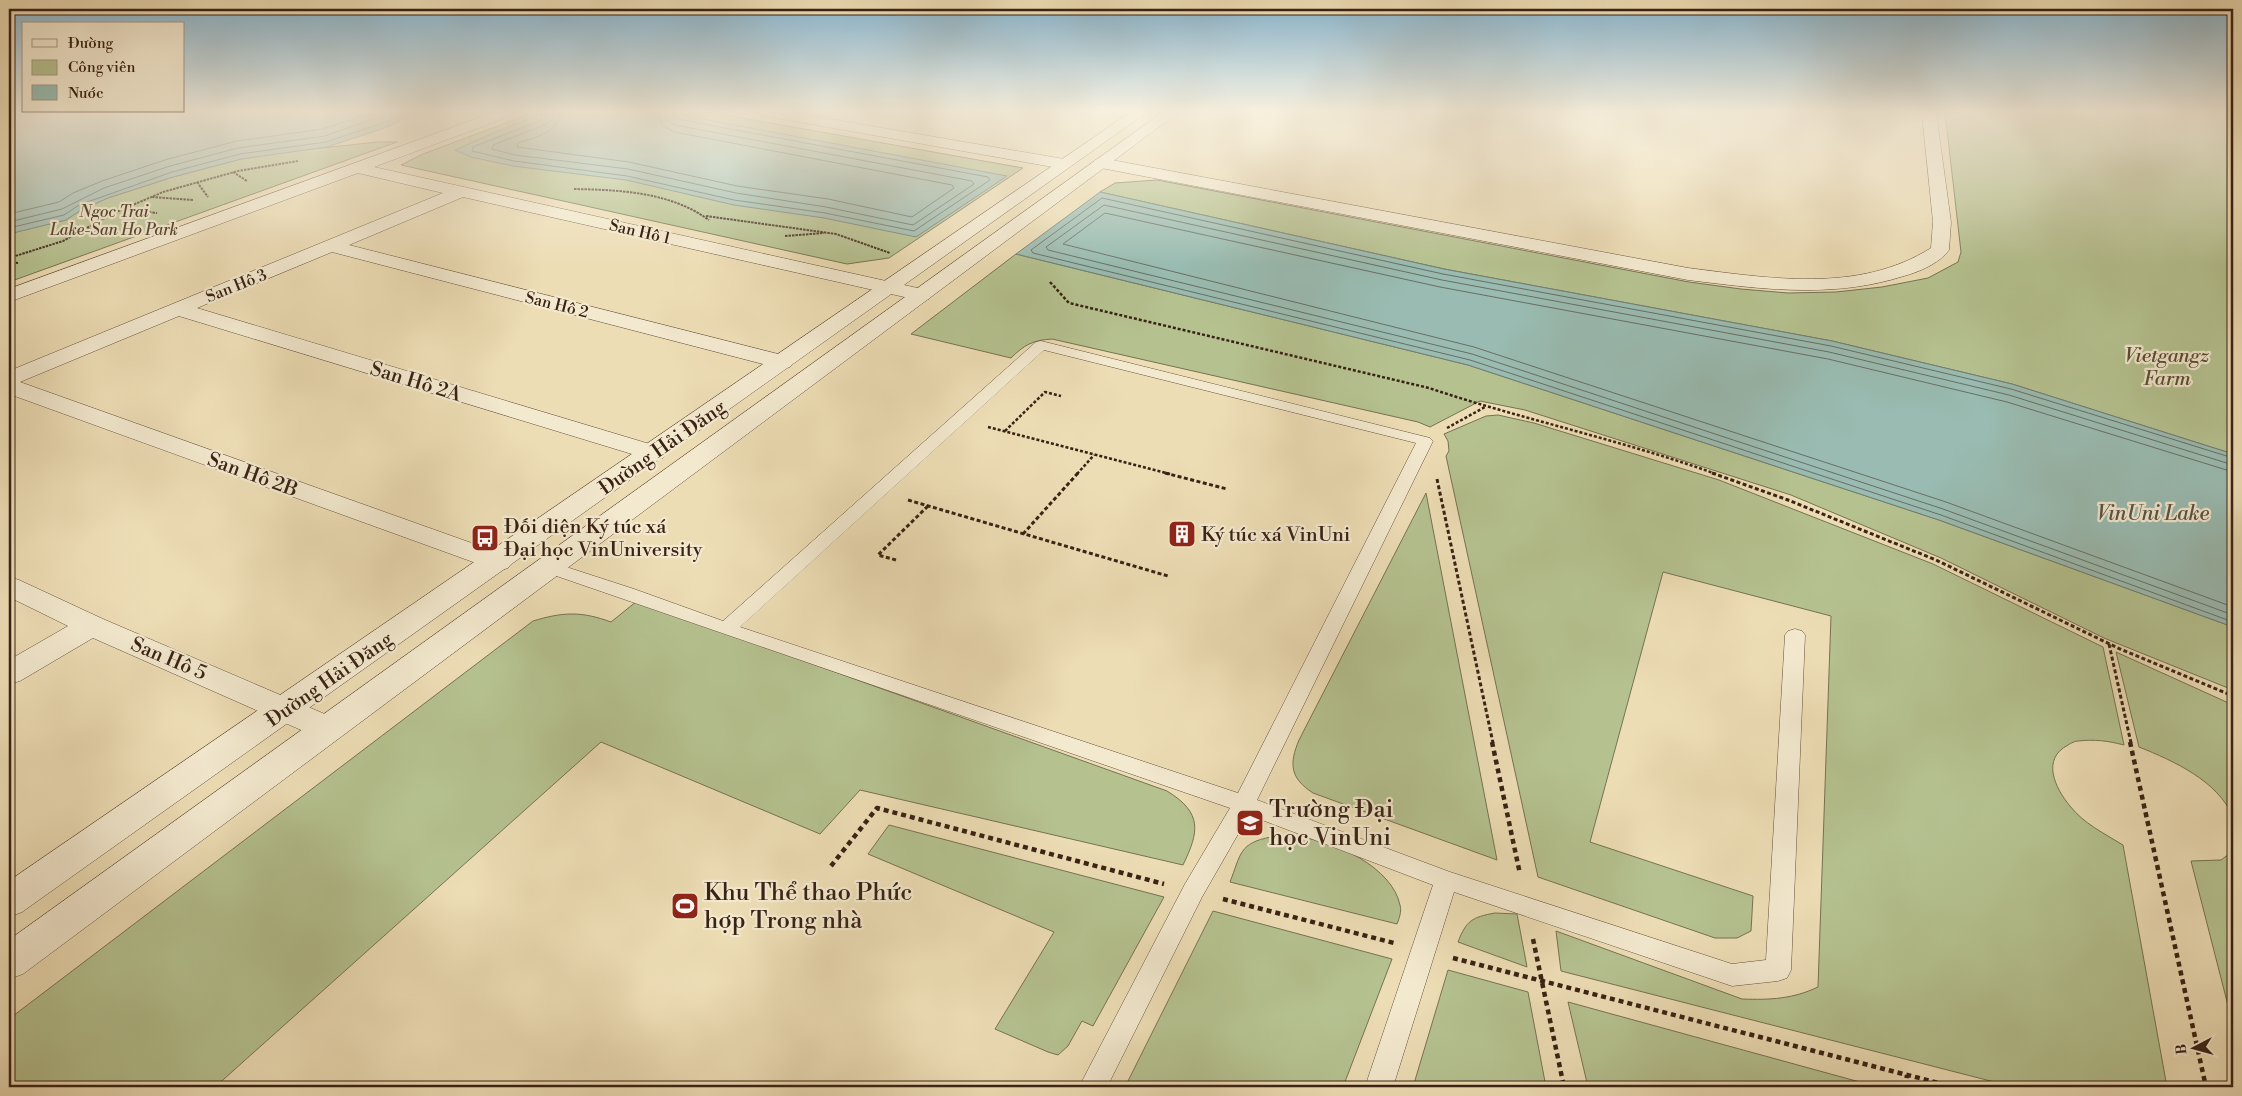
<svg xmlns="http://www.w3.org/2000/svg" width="2242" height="1096" font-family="'Libre Bodoni',serif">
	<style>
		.green { fill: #b5c290; stroke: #777252 }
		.water { fill: #99bbb1; stroke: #737e73 }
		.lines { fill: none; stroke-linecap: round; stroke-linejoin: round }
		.shore { stroke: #696e63; stroke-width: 1 }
		.service-casing { stroke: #66513d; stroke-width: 1 }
		.minor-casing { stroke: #66513d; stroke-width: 1 }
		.tertiary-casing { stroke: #66513d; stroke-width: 1 }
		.path-far3 { stroke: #392215; stroke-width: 2; stroke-dasharray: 2.5 1; stroke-linecap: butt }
		.path-far2 { stroke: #392215; stroke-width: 2.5; stroke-dasharray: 3 2; stroke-linecap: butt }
		.path-far1 { stroke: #392215; stroke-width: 3; stroke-dasharray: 4 2.5; stroke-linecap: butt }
		.path { stroke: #392215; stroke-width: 4.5; stroke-dasharray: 5 4; stroke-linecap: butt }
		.service { fill: #f3e9cf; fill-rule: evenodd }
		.minor { fill: #f3e9cf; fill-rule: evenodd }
		.tertiary { fill: #f3e9cf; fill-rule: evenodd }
		.labels { text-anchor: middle; stroke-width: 4.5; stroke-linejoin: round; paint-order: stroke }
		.far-park-label { font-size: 16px; font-style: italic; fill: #584a34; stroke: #f3e9cf }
		.far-street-label { font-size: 16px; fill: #392215; stroke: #f3e9cf }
		.park-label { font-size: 20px; font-style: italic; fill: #584a34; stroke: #f3e9cf }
		.street-label { font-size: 20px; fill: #392215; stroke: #f3e9cf }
		.poi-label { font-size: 20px; fill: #392215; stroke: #f3e9cf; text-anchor: start }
		.water-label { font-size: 21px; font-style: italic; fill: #565044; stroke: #f3e9cf }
		.near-poi-label { font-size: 24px; fill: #392215; stroke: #f3e9cf; text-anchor: start }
	</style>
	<rect width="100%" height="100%" fill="#edddb5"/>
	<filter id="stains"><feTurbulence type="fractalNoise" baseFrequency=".004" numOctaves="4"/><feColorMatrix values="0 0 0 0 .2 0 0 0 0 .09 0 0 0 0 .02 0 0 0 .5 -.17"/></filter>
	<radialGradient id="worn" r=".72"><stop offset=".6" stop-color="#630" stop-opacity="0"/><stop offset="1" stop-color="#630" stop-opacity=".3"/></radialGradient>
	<g class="green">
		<path d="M 535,112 L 709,112 L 1023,168 L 889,258 L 847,264 L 401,165 L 423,154 Z"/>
		<path d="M 1945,112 L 2233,112 L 2233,454 L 2012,384 L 1832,341 L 1444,269 L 1100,192 L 1115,183 L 1157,180 L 1689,282 L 1741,289 L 1788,293 L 1836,292 L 1882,287 L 1928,278 L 1958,262 L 1961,252 Z"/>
		<path d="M 378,142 L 397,142 L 9,282 L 9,234 L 11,233 L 66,220 L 81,210 L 108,198 L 173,177 L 241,159 L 292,151 Z"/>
		<path d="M 1016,254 L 1468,365 L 1939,520 L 2233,627 L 2233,690 L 2104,638 L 1941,558 L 1791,495 L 1525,410 L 1480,401 L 1430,427 L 1418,422 L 1052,339 C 1033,340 1024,345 1011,358 L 911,334 Z"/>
		<path d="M 1498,415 L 1534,423 L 1719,480 L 1933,564 L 2103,647 L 2124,745 C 2109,741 2094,739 2078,741 C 2075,741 2071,743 2068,745 C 2041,759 2055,788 2070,806 C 2083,823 2105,834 2123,845 L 2167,1087 L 2014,1087 L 1561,971 L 1556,931 L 1742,999 C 1770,1000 1793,999 1818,987 L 1831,616 L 1663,572 L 1590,842 L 1753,896 L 1751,931 L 1737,938 L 1715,938 L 1538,877 L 1446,456 L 1449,451 L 1448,441 L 1444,434 L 1486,416 Z"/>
		<path d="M 1426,493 L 1497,860 L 1313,793 C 1290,778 1289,764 1299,740 Z"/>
		<path d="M 637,601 L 1167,791 C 1203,813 1199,832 1183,865 L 860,790 L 820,834 L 601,742 L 215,1087 L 9,1087 L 9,1019 L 533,621 C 563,612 581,611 611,622 Z"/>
		<path d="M 2116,652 L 2233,705 L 2233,817 C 2218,781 2174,761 2139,747 Z"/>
		<path d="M 889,825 L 1164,897 L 1093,1026 L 1082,1021 L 1068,1046 L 1058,1055 L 1048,1052 L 995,1029 L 1054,932 L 868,854 Z"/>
		<path d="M 1271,837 C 1280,837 1290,837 1299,837 C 1335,841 1392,867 1400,905 C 1402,911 1399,919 1397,924 L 1230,882 C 1241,854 1239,843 1271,837 Z"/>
		<path d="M 2233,851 L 2233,1025 L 2191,861 L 2221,860 Z"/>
		<path d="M 1213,911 L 1392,959 L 1343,1087 L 1125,1087 Z"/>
		<path d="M 1495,913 L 1517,914 L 1527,967 L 1458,942 C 1466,921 1472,917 1495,913 Z"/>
		<path d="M 1448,970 L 1528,992 L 1546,1087 L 1413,1087 Z"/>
		<path d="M 1568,1002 L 1878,1087 L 1588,1087 Z"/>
	</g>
	<g class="water">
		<path d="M 9,112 L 419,112 L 385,128 L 327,147 L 241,159 L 173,177 L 108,198 L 81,210 L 66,220 L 9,234 Z"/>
		<path d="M 548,112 L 665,112 L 1007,176 L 916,237 L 824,218 L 734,205 L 626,180 L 513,166 L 471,157 L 455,150 L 505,128 Z"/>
		<path d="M 1100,192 L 1444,269 L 1832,341 L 2012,384 L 2233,454 L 2233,627 L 1939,520 L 1468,365 L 1016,254 Z"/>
	</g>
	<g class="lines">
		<g class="shore">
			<path d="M 548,112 L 544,119 L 473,147 L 472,151 L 514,161 L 627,176 L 734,200 L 825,213 L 914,231 L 990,180 L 988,177 L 677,119 L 672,112"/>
			<path d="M 554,112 L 553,119 L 547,124 L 493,145 L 492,149 L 515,155 L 628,169 L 736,193 L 826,207 L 913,225 L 974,184 L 972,181 L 675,125 L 668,121 L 666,112"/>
			<path d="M 561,112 C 557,134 536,137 518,143 L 517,147 L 629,162 L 737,186 L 828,199 L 912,217 L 954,188 L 952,185 L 674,132 L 662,125 L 658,112"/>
			<path d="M 9,214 L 59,202 L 73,193 L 102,181 L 168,159 L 237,141 L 323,129 L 374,112"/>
			<path d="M 9,222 L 62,209 L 104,188 L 170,166 L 238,148 L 325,136 L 393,112"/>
			<path d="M 9,228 L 64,215 L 79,205 L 172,172 L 240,154 L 326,142 L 383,123 L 408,112"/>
			<path d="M 2233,458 L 2011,389 L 1831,346 L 1443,274 L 1102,198 L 1031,250 L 1033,253 L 1470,360 L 1941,515 L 2233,622"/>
			<path d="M 2233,465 L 2009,395 L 1829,352 L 1442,280 L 1104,205 L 1046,247 L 1048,250 L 1472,354 L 1943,509 L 2233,615"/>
			<path d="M 2233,472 L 2007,402 L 1828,359 L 1440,287 L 1105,213 L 1063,244 L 1474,347 L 1946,502 L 2233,607"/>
		</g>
		<defs>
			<path id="service" d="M 1041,341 L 1430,438 L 1433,441 L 1257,800 L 1450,872 L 1732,964 L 1766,960 L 1785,635 L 1788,631 L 1795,629 L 1802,631 L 1805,635 L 1791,970 L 1787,978 L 1778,981 L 1732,986 L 1454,892 L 1393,1087 L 1365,1087 L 1433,885 L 1249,815 L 1202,897 L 1107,1087 L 1079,1087 L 1185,884 L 1230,808 L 542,571 L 539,567 L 542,563 L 548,562 L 554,563 L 634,589 L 723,621 L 1036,342 ZM 1044,350 L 1416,443 L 1238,793 L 740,627 Z"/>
			<g id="minor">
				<path d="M 495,112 L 515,112 L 513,115 L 374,167 L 922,289 L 929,291 L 932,295 L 929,299 L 922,301 L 463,197 L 349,245 L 790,357 L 793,362 L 790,367 L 782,369 L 332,252 L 197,308 L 663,448 L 666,453 L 663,458 L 654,460 L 645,458 L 179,316 L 20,382 L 508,556 L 512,562 L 508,568 L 498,571 L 9,394 L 9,371 L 443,193 L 358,173 L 9,302 L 9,289 Z"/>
				<path d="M 758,112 L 789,112 L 1064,159 L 1070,161 L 1072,164 L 1070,167 L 1064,169 L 765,116 L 760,115 Z"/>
				<path d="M 1922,112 L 1936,112 L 1951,222 L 1949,250 C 1940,263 1919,272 1904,276 C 1832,299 1761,289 1688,280 L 1101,168 L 1095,166 L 1093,163 L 1095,160 L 1101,158 L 1688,268 C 1769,278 1858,294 1931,248 L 1933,222 Z"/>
				<path d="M 9,577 L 19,580 L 103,619 L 341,721 L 345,729 L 341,737 L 329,741 L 317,737 L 93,638 L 20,681 L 9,684 L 9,660 L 68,626 L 9,597 Z"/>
			</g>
			<g id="tertiary">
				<path d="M 1131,112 L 1141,112 L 1143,115 L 22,912 L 9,917 L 9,881 Z"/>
				<path d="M 1163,112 L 1179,112 L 23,974 L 9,979 L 9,940 Z"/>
			</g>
		</defs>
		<use href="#service" class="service-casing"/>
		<use href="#minor" class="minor-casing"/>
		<use href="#tertiary" class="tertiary-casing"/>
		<g class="path-far3">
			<path d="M 233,172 L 247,181"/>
			<path d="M 197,182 L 208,197"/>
			<path d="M 574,189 C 621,190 670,192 709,220"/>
			<path d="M 152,197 L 193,200"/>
			<path d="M 121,210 L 157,213"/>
			<path d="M 706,216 L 836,234 L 890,253"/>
			<path d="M 87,229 L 98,231 L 101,235"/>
			<path d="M 785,236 L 824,233"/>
			<path d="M 9,258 L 63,241 L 114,213 L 163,192 L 238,171 L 298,161"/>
			<path d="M 9,262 L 18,263"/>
		</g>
		<g class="path-far2">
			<path d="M 1050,282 L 1069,303 L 1429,388 C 1524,420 1622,440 1716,474"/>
			<path d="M 988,427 L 1170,474"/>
			<path d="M 1447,428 L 1485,407"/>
			<path d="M 1005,431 L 1045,392 L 1061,396"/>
			<path d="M 1077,474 L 1094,455"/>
		</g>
		<g class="path-far1">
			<path d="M 1165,473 L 1227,489"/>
			<path d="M 1712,473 L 1788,500 L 1936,560 L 2120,649 L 2233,696"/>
			<path d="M 1437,479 L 1493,743"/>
			<path d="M 908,500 L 1168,576"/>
			<path d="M 1023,534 L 1078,473"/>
			<path d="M 896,560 L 878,555 L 928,506"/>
			<path d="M 2109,644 L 2131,743"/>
		</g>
		<g class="path">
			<path d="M 1492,742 L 1520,874"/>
			<path d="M 2130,742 L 2206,1087"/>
			<path d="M 831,866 L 877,808 L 1164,884"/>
			<path d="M 1223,899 L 1394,943"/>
			<path d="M 1533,939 L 1564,1087"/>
			<path d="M 1453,958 L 1954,1087"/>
			<path d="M 1905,1087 L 1907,1075"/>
		</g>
		<use href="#service" class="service"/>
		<use href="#minor" class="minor"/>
		<use href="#tertiary" class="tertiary"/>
	</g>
	<linearGradient id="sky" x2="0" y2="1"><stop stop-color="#88b7d2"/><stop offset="0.42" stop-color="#f7f0de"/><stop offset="1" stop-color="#f7f0de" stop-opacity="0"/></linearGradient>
	<rect width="2242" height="265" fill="url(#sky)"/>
	<defs>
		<symbol id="building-square" viewBox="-11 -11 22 22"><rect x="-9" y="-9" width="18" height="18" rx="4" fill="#8f2418" stroke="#f3e9cf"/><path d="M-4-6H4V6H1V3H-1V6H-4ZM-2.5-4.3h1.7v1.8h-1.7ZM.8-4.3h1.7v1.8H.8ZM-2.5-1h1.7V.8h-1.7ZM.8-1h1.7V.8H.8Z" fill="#fff"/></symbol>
		<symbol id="bus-square" viewBox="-11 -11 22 22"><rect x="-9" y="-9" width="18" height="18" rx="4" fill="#8f2418" stroke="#f3e9cf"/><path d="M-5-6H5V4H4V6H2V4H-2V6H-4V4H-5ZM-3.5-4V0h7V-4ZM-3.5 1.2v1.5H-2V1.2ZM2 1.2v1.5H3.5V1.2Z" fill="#fff"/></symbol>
		<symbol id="university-square" viewBox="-11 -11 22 22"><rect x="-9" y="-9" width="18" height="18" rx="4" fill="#8f2418" stroke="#f3e9cf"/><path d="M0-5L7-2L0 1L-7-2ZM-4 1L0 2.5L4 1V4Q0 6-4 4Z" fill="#fff"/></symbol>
		<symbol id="stadium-square" viewBox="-11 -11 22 22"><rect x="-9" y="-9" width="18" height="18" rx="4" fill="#8f2418" stroke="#f3e9cf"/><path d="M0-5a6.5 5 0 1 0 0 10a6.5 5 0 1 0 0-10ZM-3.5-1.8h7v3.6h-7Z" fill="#fff"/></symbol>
	</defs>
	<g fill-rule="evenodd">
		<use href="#building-square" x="1166" y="518" width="32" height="32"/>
		<use href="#bus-square" x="469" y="522" width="32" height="32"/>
		<use href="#university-square" x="1234" y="807" width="32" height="32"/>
		<use href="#stadium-square" x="669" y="890" width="32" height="32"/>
	</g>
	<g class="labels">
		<g class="far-park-label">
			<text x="114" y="217">Ngoc Trai<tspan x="114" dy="18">Lake-San Ho Park</tspan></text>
		</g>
		<g class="far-street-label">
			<text transform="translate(640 231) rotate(13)" y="6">San Hô 1</text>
			<text transform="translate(236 285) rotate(-22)" y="6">San Hô 3</text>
			<text transform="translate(557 304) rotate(14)" y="6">San Hô 2</text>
		</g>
		<g class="park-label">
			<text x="2167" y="362">Vietgangz<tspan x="2167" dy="23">Farm</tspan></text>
		</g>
		<g class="street-label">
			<text transform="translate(416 381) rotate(17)" y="7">San Hô 2A</text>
			<text transform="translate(662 447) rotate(-35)" y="7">Đường Hải Đăng</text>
			<text transform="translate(253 474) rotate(20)" y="7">San Hô 2B</text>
			<text transform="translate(169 658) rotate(23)" y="7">San Hô 5</text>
			<text transform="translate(329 679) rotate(-35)" y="7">Đường Hải Đăng</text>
		</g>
		<g class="poi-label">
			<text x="504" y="533">Đối diện Ký túc xá<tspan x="504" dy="23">Đại học VinUniversity</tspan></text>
			<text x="1201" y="541">Ký túc xá VinUni</text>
		</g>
		<g class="water-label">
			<text x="2153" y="520">VinUni Lake</text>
		</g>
		<g class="near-poi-label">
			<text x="1269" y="817">Trường Đại<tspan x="1269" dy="28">học VinUni</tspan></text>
			<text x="704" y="900">Khu Thể thao Phức<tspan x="704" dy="28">hợp Trong nhà</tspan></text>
		</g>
	</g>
	<rect width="2242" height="1096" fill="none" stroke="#edddb5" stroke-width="30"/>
	<rect x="10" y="10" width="2222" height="1076" fill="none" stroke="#392215" stroke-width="2.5"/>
	<rect x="15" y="15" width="2212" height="1066" fill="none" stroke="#392215"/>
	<rect x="22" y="22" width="162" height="90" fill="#f3e9cf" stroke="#a99985"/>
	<rect x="32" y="39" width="25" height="8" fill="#f3e9cf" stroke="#a99985"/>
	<text x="68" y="48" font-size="15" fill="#392215">Đường</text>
	<rect x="32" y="60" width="25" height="15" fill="#b5c290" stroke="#a99985"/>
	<text x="68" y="72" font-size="15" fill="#392215">Công viên</text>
	<rect x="32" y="85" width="25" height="15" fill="#99bbb1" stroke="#a99985"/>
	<text x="68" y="98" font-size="15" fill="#392215">Nước</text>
	<g transform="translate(2194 1048) rotate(264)" stroke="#f3e9cf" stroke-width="4" paint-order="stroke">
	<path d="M0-4L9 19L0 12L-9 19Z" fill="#392215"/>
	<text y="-8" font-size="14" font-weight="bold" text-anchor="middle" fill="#392215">B</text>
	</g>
	<rect width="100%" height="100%" filter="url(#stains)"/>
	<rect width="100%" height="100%" fill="url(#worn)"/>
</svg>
